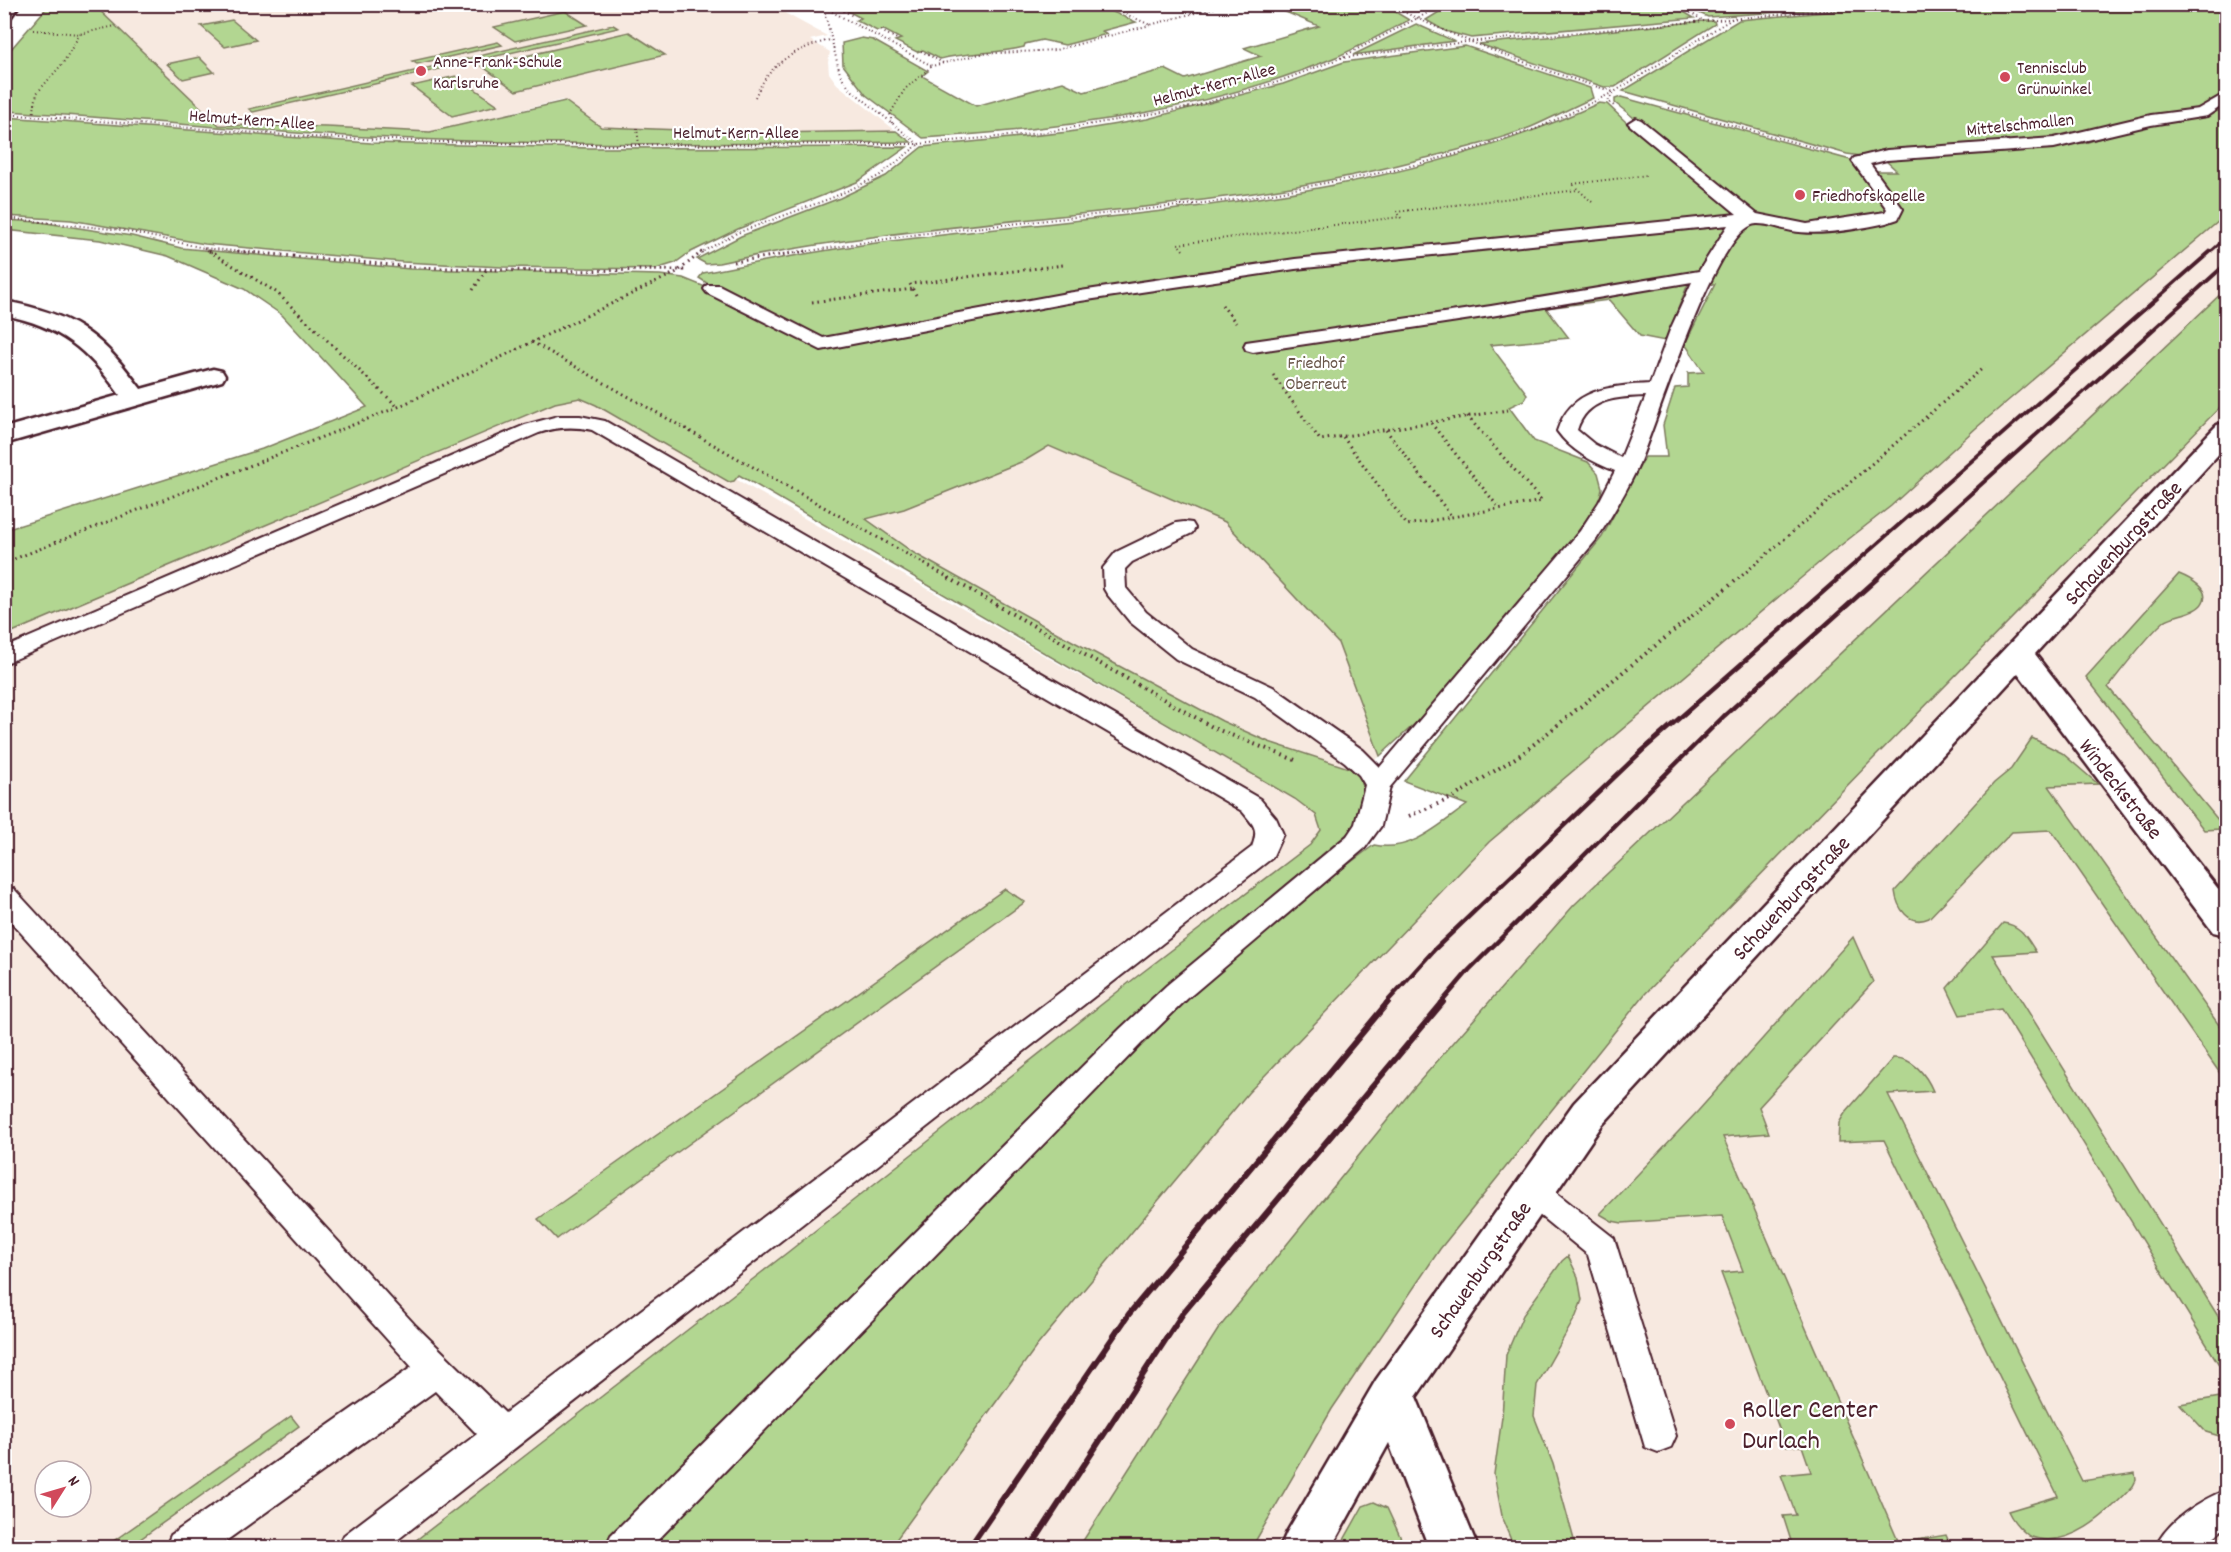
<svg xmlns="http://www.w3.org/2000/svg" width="2231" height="1552" font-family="Dekko,sans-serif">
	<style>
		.built { fill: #f7e9e0; fill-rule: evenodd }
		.green { fill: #b2d691; stroke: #7e7a5e; stroke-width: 1.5 }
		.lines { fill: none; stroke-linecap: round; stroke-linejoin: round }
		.service-casing { stroke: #4a1f2b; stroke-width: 4 }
		.minor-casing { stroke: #4a1f2b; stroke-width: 5 }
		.path-far2 { stroke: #4a1f2b; stroke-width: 2; stroke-dasharray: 1 3; stroke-linecap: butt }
		.path-far1 { stroke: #4a1f2b; stroke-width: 3; stroke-dasharray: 1.5 4; stroke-linecap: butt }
		.path { stroke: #4a1f2b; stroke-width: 4; stroke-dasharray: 1.5 4.5; stroke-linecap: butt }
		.service { fill: #fff; fill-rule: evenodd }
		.minor { fill: #fff; fill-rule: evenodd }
		.rail-far3 { stroke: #4a1f2b; stroke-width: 3 }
		.rail-far2 { stroke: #4a1f2b; stroke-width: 4 }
		.rail-far1 { stroke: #4a1f2b; stroke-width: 4.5 }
		.rail { stroke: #4a1f2b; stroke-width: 6 }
		.poi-dot { fill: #d1495b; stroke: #fff; stroke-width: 2 }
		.labels { text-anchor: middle; stroke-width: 4.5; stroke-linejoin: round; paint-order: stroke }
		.far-poi-label { font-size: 18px; fill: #4a1f2b; stroke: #fff; text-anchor: start }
		.far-street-label { font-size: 18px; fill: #4a1f2b; stroke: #fff }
		.far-park-label { font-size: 18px; fill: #69564a; stroke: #fff }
		.street-label { font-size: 22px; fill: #4a1f2b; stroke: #fff }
		.near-poi-label { font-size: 27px; fill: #4a1f2b; stroke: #fff; text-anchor: start }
	</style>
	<rect width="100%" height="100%" fill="#fff"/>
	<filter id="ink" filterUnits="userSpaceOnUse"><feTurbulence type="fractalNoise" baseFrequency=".0167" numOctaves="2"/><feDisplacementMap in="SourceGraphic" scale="12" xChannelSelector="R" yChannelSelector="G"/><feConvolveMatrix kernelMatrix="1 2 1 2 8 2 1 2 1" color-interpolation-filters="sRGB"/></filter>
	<g filter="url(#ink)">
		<g class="built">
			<path d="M 93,5 L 770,5 L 827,36 L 810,40 L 830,52 L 828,62 L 829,73 L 837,84 L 896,131 L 762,133 L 601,127 L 562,100 L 430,132 L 327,127 L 218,125 Z"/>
			<path d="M 2226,215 L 2226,289 L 1574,905 L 1412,1090 L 1219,1328 L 1079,1547 L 890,1548 L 1036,1347 L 1248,1093 L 1489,842 L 1827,556 L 1891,506 L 1976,428 Z"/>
			<path d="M 580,390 L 1344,827 L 427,1547 L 5,1547 L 4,636 ZM 45,1471 L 81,1471 L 81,1507 L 45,1507 Z"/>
			<path d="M 2226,401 L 2226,1547 L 1252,1548 L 1332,1409 L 1440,1249 L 1645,994 L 1873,759 Z"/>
			<path d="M 1049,446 L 1225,522 L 1338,643 L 1380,756 L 1358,771 L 1269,742 L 1222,721 L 1048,628 L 914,553 L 861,517 Z"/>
		</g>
		<g class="green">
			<path d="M 93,4 L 219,125 L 327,127 L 430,132 L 565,101 L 601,127 L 762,133 L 896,131 L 911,142 C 730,144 549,146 368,137 C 247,132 126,118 5,111 L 5,56 L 49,5 Z"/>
			<path d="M 1452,4 L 1672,5 L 1694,18 L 1471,38 L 1445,31 L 1426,20 Z"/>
			<path d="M 1913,4 L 2226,5 L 2226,93 L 2212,105 L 2197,110 L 2062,138 L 1861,156 L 1847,154 L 1623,91 L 1739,20 Z"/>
			<path d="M 843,5 L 1097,5 L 1136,22 L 1102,31 L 1107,34 L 1065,45 L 1042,40 L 1025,44 L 1024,47 C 996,54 967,52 940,59 L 923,50 L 917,52 L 895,41 L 901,39 L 884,30 L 877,31 L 856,20 L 861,18 L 840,7 Z"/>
			<path d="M 1269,5 L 1384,5 L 1409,20 C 1385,32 1361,46 1336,57 C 1206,112 1063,129 923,138 L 866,95 L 843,65 L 842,43 L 862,38 L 873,40 L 928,71 L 922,76 L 976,106 L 1063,82 L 1084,92 L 1165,69 L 1185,79 L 1261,56 L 1244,48 L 1319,26 Z"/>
			<path d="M 1681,5 L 1683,4 L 1877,5 L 1708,17 Z"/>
			<path d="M 565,11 L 587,25 L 515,41 L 494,27 Z"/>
			<path d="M 232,20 L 256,40 L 225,47 L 201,26 Z"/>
			<path d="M 1704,21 L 1714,21 L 1715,24 L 1615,87 L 1604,87 L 1479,44 Z"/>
			<path d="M 1416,24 L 1454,41 L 1353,55 Z"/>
			<path d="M 613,25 L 618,28 L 253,112 L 249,109 Z"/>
			<path d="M 629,32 L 665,55 L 516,91 L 482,66 Z"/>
			<path d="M 498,42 L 502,45 L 417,64 L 412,61 Z"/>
			<path d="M 1465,46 L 1590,88 L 1593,98 C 1572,107 1552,118 1531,127 C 1494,142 1453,151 1414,161 C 1186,220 948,213 719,263 L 706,264 L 697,259 L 741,236 L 840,198 L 886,176 L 922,147 L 1069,132 L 1147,119 L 1283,84 L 1344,62 Z"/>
			<path d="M 199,57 L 214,72 L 183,79 L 167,64 Z"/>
			<path d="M 456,76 L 498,105 L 452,116 L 412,86 Z"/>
			<path d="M 1621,97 L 1854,161 L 1862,171 L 1897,171 L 1884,159 L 2085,143 L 2123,131 L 2219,111 L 2226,112 L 2226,215 L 1976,428 L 1891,506 L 1827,556 L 1489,842 L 1248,1093 L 1036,1347 L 890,1548 L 651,1547 C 789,1409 924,1266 1062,1126 C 1089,1099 1114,1069 1141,1041 C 1212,969 1293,905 1374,845 C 1410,853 1439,825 1467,805 L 1404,781 L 1602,537 L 1645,457 L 1667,457 L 1663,425 L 1675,388 L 1688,387 L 1688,373 L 1704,372 L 1685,344 L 1715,284 L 1688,284 L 1665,341 L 1640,336 L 1609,300 L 1546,308 L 1569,338 L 1490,345 L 1527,394 L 1524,400 L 1509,407 L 1534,441 L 1588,462 L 1598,473 L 1602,488 L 1599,502 L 1558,559 L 1421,718 L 1380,756 L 1338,643 L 1225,522 L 1049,446 L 1026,460 L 904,509 L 866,519 L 914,553 L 1048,628 L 1222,721 L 1269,742 L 1358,771 C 1368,797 1366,812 1348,833 L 1165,986 L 777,1369 L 603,1547 L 406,1548 L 788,1252 L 1135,978 L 1310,845 L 1321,830 L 1316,815 L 1295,799 L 739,475 L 734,481 L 729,482 L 596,405 L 580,398 L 555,403 L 5,635 L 5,530 L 262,449 L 367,407 L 282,315 L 244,289 L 168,256 L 100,240 L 5,230 L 4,220 L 39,222 L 132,236 L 181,248 L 410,269 L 660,275 L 683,278 L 710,289 L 713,287 L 699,278 L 703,273 C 777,258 851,245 925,237 C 1152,210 1388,201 1599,103 L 1607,104 L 1627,123 L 1638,121 L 1615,103 L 1615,99 Z"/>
			<path d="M 5,117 L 371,143 L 591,148 L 907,147 L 857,182 L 738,229 L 689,253 L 675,263 L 656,269 L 502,267 L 402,262 L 205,244 L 71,220 L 5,216 Z"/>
			<path d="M 2226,289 L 2226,401 L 1873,759 L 1645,994 L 1440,1249 L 1332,1409 L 1252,1547 L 1079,1547 L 1219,1328 L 1412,1090 L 1574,905 Z"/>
			<path d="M 2179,574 C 2189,578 2211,589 2203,602 C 2198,613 2176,614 2166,620 C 2153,629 2119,673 2108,687 L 2214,815 L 2223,826 L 2220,829 L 2204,830 L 2086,677 Z"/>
			<path d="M 2032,738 L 2062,753 L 2098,784 L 2049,786 L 2226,1035 L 2226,1082 L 2051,830 L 2012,832 L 1929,918 C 1909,927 1897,908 1895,891 L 1994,783 L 2011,769 Z"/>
			<path d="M 1005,889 L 1025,902 L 561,1236 L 557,1239 L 538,1219 Z"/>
			<path d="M 2003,923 C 2021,925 2027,938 2036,952 L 1993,955 L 2226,1329 L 2226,1376 L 2001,1009 L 1960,1015 L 1947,988 Z"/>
			<path d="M 1853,937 L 1873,982 L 1759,1107 L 1769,1133 L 1723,1137 L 1899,1543 L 1946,1535 L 1951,1547 L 1793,1547 L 1783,1516 L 1796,1515 L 1781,1475 L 1811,1472 L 1802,1446 L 1786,1447 L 1721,1273 L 1743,1271 L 1722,1216 L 1622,1223 L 1612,1221 L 1600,1214 L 1698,1111 Z"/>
			<path d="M 1893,1058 C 1913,1057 1926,1075 1933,1091 L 1888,1094 L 2082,1481 L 2135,1473 L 2136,1480 L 2133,1486 C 2108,1513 2068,1552 2029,1536 C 2020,1529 2013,1522 2008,1511 L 2058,1496 L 1884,1140 L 1838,1142 L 1839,1123 L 1845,1113 Z"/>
			<path d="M 1568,1256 L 1578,1277 L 1582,1300 L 1576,1316 L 1537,1385 L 1534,1416 L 1553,1464 L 1576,1547 L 1514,1547 L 1503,1521 L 1494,1474 L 1502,1417 L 1506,1355 L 1523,1315 L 1562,1261 Z"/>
			<path d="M 2226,1396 L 2226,1438 L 2206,1432 L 2180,1404 Z"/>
			<path d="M 291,1416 L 299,1426 L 129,1547 L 105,1547 Z"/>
			<path d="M 1374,1502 L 1387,1508 L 1405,1547 L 1340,1547 L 1363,1506 Z"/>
		</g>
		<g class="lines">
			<defs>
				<g id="service">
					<path d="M 2226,93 L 2226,103 L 2207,116 L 2151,125 L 2054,148 L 1887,160 L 1870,164 L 1903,209 L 1898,219 L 1886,223 C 1859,229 1818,236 1792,231 C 1781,229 1761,221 1752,225 C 1712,241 1657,424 1637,469 C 1625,494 1611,517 1596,540 L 1390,787 L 1381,826 L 1365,848 L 1187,999 L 1141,1044 L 650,1548 L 605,1548 L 611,1535 L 1121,1028 L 1167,985 L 1347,836 L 1355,824 L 1365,785 L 1359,775 L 1345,762 L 1255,697 L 1176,659 L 1130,622 L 1107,594 L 1104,589 L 1103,568 L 1116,552 L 1176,523 L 1184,522 L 1192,523 L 1195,528 L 1192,533 L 1132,562 L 1125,569 L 1126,588 L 1146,612 L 1192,649 L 1273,687 L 1363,750 L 1380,767 L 1580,531 L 1599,502 L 1615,471 C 1593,462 1571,451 1557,431 C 1571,388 1610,386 1650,384 L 1670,330 L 1692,282 L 1491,316 L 1253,352 L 1246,350 L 1244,346 L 1246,342 L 1491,306 L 1699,271 L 1728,225 L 1295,269 L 1067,303 L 821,350 L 707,293 L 704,289 L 707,285 L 719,285 L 823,338 L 1067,293 L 1295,259 L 1737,214 L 1631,126 L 1628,123 L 1636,118 L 1641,120 L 1757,214 L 1807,224 L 1885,212 L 1887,209 L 1852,161 L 1854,158 L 1887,150 L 2054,138 L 2151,115 L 2198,109 ZM 1646,396 L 1621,458 L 1594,444 L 1577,430 C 1587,398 1617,397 1646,396 Z"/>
					<path d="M 558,416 L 580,416 L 605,421 L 1260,799 L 1276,818 L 1283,834 L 1272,858 L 387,1548 L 338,1548 L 344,1535 L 477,1434 L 435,1391 L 216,1548 L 165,1548 L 171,1535 L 412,1367 L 4,914 L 4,887 L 14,889 L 416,1326 L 505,1413 L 1252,847 C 1259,828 1254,826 1242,811 L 592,430 C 573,426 557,427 539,433 L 4,664 L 4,648 L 525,425 Z"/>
					<path d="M 1533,1179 L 1544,1183 L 1614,1238 L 1676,1436 L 1671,1447 L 1658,1452 L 1645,1447 L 1588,1255 L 1522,1201 L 1517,1192 L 1522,1183 Z"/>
					<path d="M 2226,1490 L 2226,1526 L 2202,1548 L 2155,1548 C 2167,1521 2200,1500 2226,1490 Z"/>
				</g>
				<g id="minor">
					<path d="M 4,4 L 20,4 L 10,18 L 4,19 Z"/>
					<path d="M 4,301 C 73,314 100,333 141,389 L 213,369 L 222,371 L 225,376 L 222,381 L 4,444 L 4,428 L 120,395 C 88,350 60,326 4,315 Z"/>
					<path d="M 2226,423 L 2226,446 L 2035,654 L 2226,899 L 2226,935 L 2213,932 L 2018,673 L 1602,1125 L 1416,1397 L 1478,1548 L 1429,1548 L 1389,1443 L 1331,1548 L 1280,1548 L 1287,1532 L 1376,1380 L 1574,1103 L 2217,425 Z"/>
				</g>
			</defs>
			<use href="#service" class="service-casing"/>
			<use href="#minor" class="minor-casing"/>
			<g class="path-far2">
				<path d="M 818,4 L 932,66 L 980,54 L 1056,50 L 1150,25"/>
				<path d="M 1104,4 L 1150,25 L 1228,4"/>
				<path d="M 1388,4 C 1461,41 1536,68 1614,92 L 1608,101 L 1614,106"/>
				<path d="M 1677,4 L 1702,20"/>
				<path d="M 833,5 L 853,16"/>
				<path d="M 824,9 L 840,74 L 849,88 L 918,144"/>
				<path d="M 33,30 L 80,34 L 115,26"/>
				<path d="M 881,31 L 897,39"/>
				<path d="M 921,51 L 945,64"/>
				<path d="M 1341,58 L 1466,42 L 1899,4"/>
				<path d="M 755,97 C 770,63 794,49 830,40"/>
				<path d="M 1669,108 L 1830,152"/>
				<path d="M 4,114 L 311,137 L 441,142 L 607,145 L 918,144 L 1041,133 L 1191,107 L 1278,82 L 1338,59 L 1445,4"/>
				<path d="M 33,116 L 37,93 L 63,63 L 80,34"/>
				<path d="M 892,123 L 890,114 L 905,89 L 932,66"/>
				<path d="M 637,128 L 639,145"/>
				<path d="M 1592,202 L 1572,184 L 1648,175"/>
				<path d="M 4,218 L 121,230 L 204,248 L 254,253"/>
				<path d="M 1401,218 L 1396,212 L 1578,190"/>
				<path d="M 204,248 L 212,253"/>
				<path d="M 1183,250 L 1178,244 L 1400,217"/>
				<path d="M 700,253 L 737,233 L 834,197 L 879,176 L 918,145"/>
				<path d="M 796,253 L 919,234 L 1241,199 L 1395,170 L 1471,150 L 1538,128 L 1614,92 L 1735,17"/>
			</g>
			<g class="path-far1">
				<path d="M 209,251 L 276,292 L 398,407"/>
				<path d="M 238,251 L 412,267 L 540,271 L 685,270"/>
				<path d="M 734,262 L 806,251"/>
				<path d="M 473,290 L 486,270"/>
				<path d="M 916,295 L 910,284 L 1063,265"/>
				<path d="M 812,302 L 913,289"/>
				<path d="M 1222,305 L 1236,323"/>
				<path d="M 532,342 L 951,579"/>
				<path d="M 1273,375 L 1320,440 L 1508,410"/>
				<path d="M 1431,423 L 1499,508"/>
				<path d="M 1386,430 L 1452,517"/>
				<path d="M 1343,437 L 1407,525 L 1542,501 L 1467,416"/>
				<path d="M 4,563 L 398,407 L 677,272 L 703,251"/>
				<path d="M 1738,579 L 1984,367"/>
			</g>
			<g class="path">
				<path d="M 949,578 L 1216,729 L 1295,760"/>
				<path d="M 1409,816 L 1452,798 L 1523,753 L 1739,578"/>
			</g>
			<use href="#service" class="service"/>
			<use href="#minor" class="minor"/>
			<path class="rail-far3" d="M 2209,253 L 2226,238"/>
			<g class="rail-far2">
				<path d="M 1837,579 L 2211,251"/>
				<path d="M 1876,579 L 2226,264"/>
			</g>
			<g class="rail-far1">
				<path d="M 1386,1003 L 1435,949 L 1643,750 L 1839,578"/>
				<path d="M 1441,1003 L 1469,970 L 1724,716 L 1878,578"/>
			</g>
			<g class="rail">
				<path d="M 969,1548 L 1129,1314 L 1388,1002"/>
				<path d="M 1030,1548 L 1183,1313 L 1443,1002"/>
			</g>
		</g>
	</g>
	<g class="poi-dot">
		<circle cx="421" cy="71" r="6"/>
		<circle cx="2005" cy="77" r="6"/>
		<circle cx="1800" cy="195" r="6"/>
		<circle cx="1730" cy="1424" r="6"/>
	</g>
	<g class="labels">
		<g class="far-poi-label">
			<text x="433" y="67">Anne-Frank-Schule<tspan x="433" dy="21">Karlsruhe</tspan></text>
			<text x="2017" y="73">Tennisclub<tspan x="2017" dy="21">Grünwinkel</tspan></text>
			<text x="1812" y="201">Friedhofskapelle</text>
		</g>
		<g class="far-street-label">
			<text transform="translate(1214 84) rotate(-15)" y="6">Helmut-Kern-Allee</text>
			<text transform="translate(252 119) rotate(4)" y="6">Helmut-Kern-Allee</text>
			<text transform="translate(2020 124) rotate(-6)" y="6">Mittelschmallen</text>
			<text x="736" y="138">Helmut-Kern-Allee</text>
		</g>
		<g class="far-park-label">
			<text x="1316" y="368">Friedhof<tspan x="1316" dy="21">Oberreut</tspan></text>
		</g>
		<g class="street-label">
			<text transform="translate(2122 542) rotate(-47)" y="8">Schauenburgstraße</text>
			<text transform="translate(2122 788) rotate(52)" y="8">Windeckstraße</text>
			<text transform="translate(1790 897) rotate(-47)" y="8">Schauenburgstraße</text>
			<text transform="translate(1479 1269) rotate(-55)" y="8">Schauenburgstraße</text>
		</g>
		<g class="near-poi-label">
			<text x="1742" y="1417">Roller Center<tspan x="1742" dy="31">Durlach</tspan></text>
		</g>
	</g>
	<rect width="2231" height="1552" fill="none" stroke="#fff" stroke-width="24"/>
	<rect x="12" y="12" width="2207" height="1528" fill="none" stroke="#4a1f2b" stroke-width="2" filter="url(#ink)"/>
	<g transform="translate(63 1489) rotate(53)"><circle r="28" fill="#ffffff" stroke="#b7a5aa" stroke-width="1.5"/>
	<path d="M0-4.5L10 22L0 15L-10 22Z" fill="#d1495b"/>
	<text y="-9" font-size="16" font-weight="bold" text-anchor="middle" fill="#4a1f2b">N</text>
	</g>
</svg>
